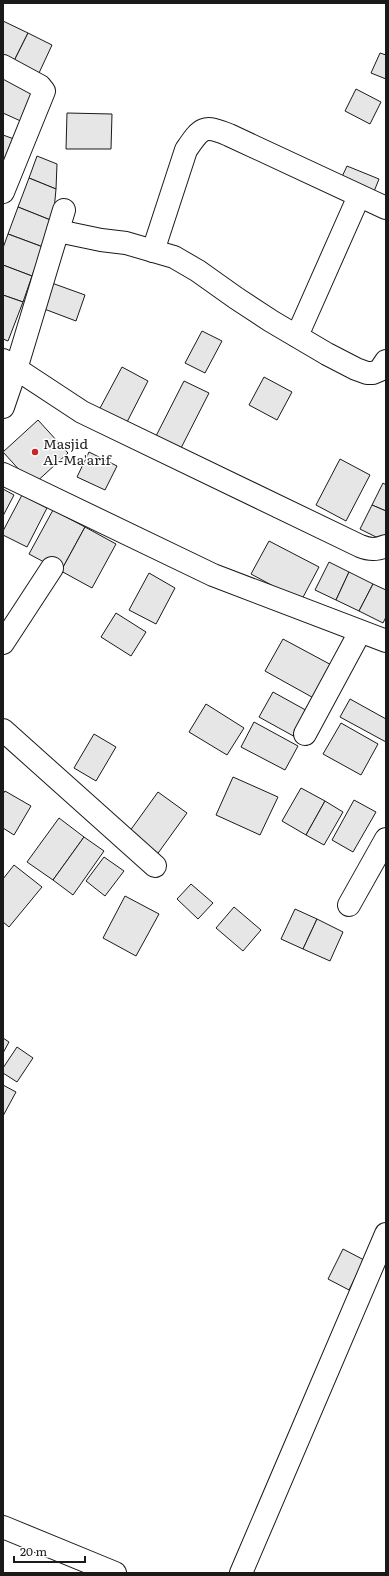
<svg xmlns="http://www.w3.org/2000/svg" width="389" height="1576" font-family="Literata,serif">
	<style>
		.building { fill: #e6e6e6; stroke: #1a1a1a }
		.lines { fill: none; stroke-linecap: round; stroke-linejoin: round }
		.minor-casing { stroke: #1a1a1a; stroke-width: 24 }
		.minor { stroke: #fff; stroke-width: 22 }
		.poi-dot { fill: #c62828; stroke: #fff; stroke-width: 1.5 }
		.labels { text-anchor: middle; stroke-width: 3; stroke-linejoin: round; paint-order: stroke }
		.poi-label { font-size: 14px; fill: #1a1a1a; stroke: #fff; text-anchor: start }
	</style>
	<rect width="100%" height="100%" fill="#fff"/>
	<g class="building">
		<path d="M 3,21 L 28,33 L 14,61 L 3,55 Z"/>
		<path d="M 28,33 L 52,45 L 39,73 L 14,61 Z"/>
		<path d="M 380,53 L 386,55 L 386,79 L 371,73 Z"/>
		<path d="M 3,74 L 40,92 L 25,123 L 3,113 Z"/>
		<path d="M 356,89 L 381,102 L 370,124 L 345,111 Z"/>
		<path d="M 67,113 L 112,114 L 111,149 L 66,149 Z"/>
		<path d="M 3,135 L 14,139 L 3,164 Z"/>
		<path d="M 37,156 L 57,164 L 56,189 L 29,178 Z"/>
		<path d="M 347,166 L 379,179 L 373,194 L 340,181 Z"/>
		<path d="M 29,178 L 56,189 L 53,221 L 18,207 Z"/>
		<path d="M 18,207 L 53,221 L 43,247 L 8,234 Z"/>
		<path d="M 8,234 L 43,247 L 32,276 L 3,265 L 3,248 Z"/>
		<path d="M 3,265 L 32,276 L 23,302 L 3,295 Z"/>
		<path d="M 49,282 L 85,295 L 76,321 L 39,307 Z"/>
		<path d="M 3,295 L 23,302 L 8,341 L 3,339 Z"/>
		<path d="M 202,331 L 222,341 L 205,373 L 185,363 Z"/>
		<path d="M 122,367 L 148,381 L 126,424 L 99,410 Z"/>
		<path d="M 264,377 L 292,392 L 277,420 L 249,405 Z"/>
		<path d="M 184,381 L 209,393 L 180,450 L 155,438 Z"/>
		<path d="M 38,420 L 68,453 L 33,485 L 3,452 Z"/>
		<path d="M 89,452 L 117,466 L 105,490 L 77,477 Z"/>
		<path d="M 340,459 L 370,475 L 346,521 L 316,505 Z"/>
		<path d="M 383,483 L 386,485 L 386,511 L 372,505 Z"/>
		<path d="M 3,489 L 14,495 L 3,516 Z"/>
		<path d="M 22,495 L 47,508 L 27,547 L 3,535 L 3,531 Z"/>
		<path d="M 372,505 L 386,511 L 386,542 L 360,529 Z"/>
		<path d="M 53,510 L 85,527 L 61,571 L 29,554 Z"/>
		<path d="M 85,527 L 116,544 L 92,588 L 61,571 Z"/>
		<path d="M 269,541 L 319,567 L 301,601 L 251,574 Z"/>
		<path d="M 329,562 L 349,572 L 336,600 L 315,590 Z"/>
		<path d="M 349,572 L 373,584 L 359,611 L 336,600 Z"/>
		<path d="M 149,573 L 175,588 L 156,624 L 129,610 Z"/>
		<path d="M 373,584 L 386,590 L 386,617 L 383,623 L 359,611 Z"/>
		<path d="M 116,613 L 146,632 L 131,656 L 101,637 Z"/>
		<path d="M 283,639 L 337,668 L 319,701 L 265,671 Z"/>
		<path d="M 273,692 L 311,713 L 297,738 L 259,717 Z"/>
		<path d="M 350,699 L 386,719 L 386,742 L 340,717 Z"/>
		<path d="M 206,704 L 244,728 L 227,755 L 189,732 Z"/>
		<path d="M 254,722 L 298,746 L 285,770 L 241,747 Z"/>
		<path d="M 341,723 L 378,744 L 361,775 L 323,754 Z"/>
		<path d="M 94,734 L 116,747 L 96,781 L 74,768 Z"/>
		<path d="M 233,777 L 278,797 L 260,835 L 216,815 Z"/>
		<path d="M 301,788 L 325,801 L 306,835 L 282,821 Z"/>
		<path d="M 5,791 L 31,806 L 14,835 L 3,828 L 3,794 Z"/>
		<path d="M 158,792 L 187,813 L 156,856 L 127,835 Z"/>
		<path d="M 354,800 L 376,812 L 353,852 L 332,840 Z"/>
		<path d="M 325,801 L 343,812 L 324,845 L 306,835 Z"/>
		<path d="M 59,818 L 84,837 L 53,880 L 27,862 Z"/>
		<path d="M 84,837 L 104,851 L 73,895 L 53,880 Z"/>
		<path d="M 104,857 L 124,871 L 105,896 L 86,881 Z"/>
		<path d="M 14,865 L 42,887 L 9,927 L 3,922 L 3,879 Z"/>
		<path d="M 191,884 L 213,903 L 198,919 L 177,899 Z"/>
		<path d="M 125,896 L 159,914 L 136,956 L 103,938 Z"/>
		<path d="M 234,907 L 261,930 L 243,951 L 216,928 Z"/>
		<path d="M 295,909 L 317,919 L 303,949 L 281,939 Z"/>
		<path d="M 317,919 L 343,932 L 330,961 L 303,949 Z"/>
		<path d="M 3,1038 L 9,1042 L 3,1053 Z"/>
		<path d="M 17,1047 L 33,1058 L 17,1082 L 3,1073 L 3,1068 Z"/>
		<path d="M 3,1085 L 16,1092 L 3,1116 Z"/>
		<path d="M 343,1249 L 364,1260 L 349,1290 L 328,1279 Z"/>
	</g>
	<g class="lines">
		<defs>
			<g id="minor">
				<path d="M 3,66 L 40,86 L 44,91 L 3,192"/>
				<path d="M 58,231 L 101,240 L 126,243 L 174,257 L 198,271 L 236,298 L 271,321 L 327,354 L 356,369 L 367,373 L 373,373 L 380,370 L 386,361"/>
				<path d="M 153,251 L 186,150 C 201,128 203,124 229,135 L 386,208"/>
				<path d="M 297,336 L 359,196"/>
				<path d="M 3,360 L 82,412 L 360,546 C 370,550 376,550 386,546"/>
				<path d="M 3,407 L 16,369 L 64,210"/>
				<path d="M 3,474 L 213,575 L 386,641"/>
				<path d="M 3,643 L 52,568"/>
				<path d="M 3,730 L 155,866"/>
				<path d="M 305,734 L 360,632"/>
				<path d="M 349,905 L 386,839"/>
				<path d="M 3,1527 L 115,1573"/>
				<path d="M 241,1573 L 386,1234"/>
			</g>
		</defs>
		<use href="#minor" class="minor-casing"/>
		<use href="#minor" class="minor"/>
	</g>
	<circle class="poi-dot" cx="35" cy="452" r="4"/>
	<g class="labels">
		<g class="poi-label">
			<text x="43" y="449">Masjid<tspan x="43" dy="16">Al-Ma'arif</tspan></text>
		</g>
	</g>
	<rect width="389" height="1576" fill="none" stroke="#1a1a1a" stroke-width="8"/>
	<path d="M14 1556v6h71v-6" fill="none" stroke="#1a1a1a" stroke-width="2"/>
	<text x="20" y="1556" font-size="12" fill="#1a1a1a" stroke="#ffffff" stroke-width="3" paint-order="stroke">20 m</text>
</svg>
